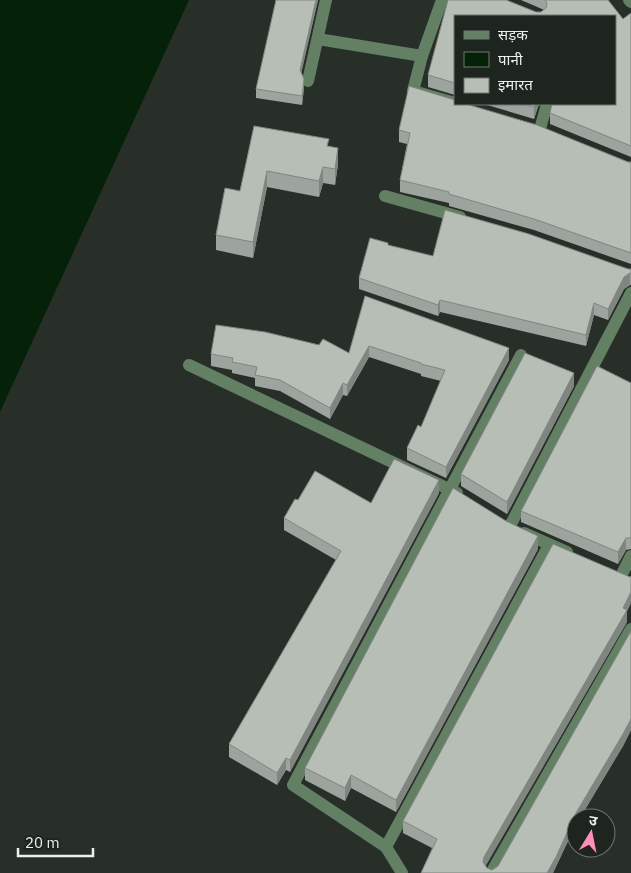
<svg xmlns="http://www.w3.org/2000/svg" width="631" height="873" font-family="'IBM Plex Sans','Noto Sans Devanagari',sans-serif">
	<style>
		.water { fill: #052209 }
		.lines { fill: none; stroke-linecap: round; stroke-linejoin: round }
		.minor { stroke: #638064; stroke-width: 12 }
		.wall { fill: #9da39d }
		.shaded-wall { fill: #7f857f }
		.building { fill: #b6beb6; stroke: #7f857f }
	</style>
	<rect width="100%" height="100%" fill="#282e28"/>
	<path class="water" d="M 0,0 L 189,0 L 0,412 Z"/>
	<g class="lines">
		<g class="minor">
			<path d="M 629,0 L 631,2"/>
			<path d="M 318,39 L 422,56 L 442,0"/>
			<path d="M 422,56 L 413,91 L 455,103"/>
			<path d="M 308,81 L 326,0"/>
			<path d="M 540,129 L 547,104"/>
			<path d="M 385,196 L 460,217"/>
			<path d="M 189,365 L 457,493"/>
			<path d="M 510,526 L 631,293"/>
			<path d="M 524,533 L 567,552"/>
			<path d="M 622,574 L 631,556"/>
			<path d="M 386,847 L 549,545"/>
			<path d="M 402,873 L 386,847 L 293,785 L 521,355"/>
			<path d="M 491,873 L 631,629"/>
		</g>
	</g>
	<g class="wall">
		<path d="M 276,0 L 318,0 L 301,73 L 304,88 L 302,105 L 256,98 L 256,89 Z"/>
		<path d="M 448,0 L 506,0 L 536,12 L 541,12 L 544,10 L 542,9 L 521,0 L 608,0 L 623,19 L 631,13 L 631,157 L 550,124 L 550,113 L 552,104 L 615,104 L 615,16 L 455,16 L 455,95 L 428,87 L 428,75 Z"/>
		<path d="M 484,104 L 539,104 L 534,119 Z"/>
		<path d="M 254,126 L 329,146 L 338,164 L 335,185 L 323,183 L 319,197 L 267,187 L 253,258 L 216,250 L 216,235 L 240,191 Z"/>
		<path d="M 399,130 L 628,162 L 631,162 L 631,264 L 534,230 L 449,206 L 449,203 L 400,192 L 400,180 L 407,144 L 399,142 Z"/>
		<path d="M 388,246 L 433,256 L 631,269 L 631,285 L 630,285 L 624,289 L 608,320 L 594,315 L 586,346 L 440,312 L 438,316 L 359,289 L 359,278 Z"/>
		<path d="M 365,296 L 509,360 L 446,478 L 407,460 L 407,448 L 421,427 L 441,381 L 421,376 L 421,374 L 369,357 L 347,396 L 343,395 L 330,419 L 280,391 L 255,386 L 255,378 L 232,373 L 232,370 L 211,366 L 211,354 L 349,353 Z"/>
		<path d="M 631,383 L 631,549 L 626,550 L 618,564 L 521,522 L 521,511 Z"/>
		<path d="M 574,386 L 507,514 L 461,486 L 461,474 Z"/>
		<path d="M 439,493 L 290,772 L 286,770 L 277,785 L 229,757 L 229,744 L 336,560 L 284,530 L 284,518 L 298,500 L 371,503 Z"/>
		<path d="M 538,549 L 396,812 L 351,788 L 345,801 L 305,780 L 305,768 Z"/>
		<path d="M 631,576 L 631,603 L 627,611 L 627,622 L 485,866 L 487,868 L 492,870 L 498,866 L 631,631 L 631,730 L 623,746 L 580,818 L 576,818 L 576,824 L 553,873 L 421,873 L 432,848 L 403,833 L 403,821 Z"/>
	</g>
	<g class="shaded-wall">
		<path d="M 316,0 L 318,0 L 300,79 L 300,70 Z"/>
		<path d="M 304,79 L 304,88 L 302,105 L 302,96 Z"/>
		<path d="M 536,104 L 539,104 L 534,119 L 534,107 Z"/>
		<path d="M 338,148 L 338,164 L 335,185 L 335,169 Z"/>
		<path d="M 323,167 L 323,183 L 319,197 L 319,181 Z"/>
		<path d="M 267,171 L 267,187 L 253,258 L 253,242 Z"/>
		<path d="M 630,273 L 630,285 L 624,289 L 608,320 L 608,309 L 624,277 Z"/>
		<path d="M 440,300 L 440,312 L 438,316 L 438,305 Z"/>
		<path d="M 594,303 L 594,315 L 586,346 L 586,335 Z"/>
		<path d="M 369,346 L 369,357 L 347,396 L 347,385 Z"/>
		<path d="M 509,348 L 509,360 L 446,478 L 446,467 Z"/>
		<path d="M 574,373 L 574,386 L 507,514 L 507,502 Z"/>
		<path d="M 343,383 L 343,395 L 330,419 L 330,408 Z"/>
		<path d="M 439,480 L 439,493 L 290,772 L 290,760 Z"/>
		<path d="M 538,536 L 538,549 L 396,812 L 396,800 Z"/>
		<path d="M 626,538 L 626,550 L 618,564 L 618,552 Z"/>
		<path d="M 631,592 L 631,603 L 627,611 L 627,622 L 484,869 L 483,862 L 484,857 Z"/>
		<path d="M 631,719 L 631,730 L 623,746 L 580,818 L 576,818 L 576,824 L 553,873 L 547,873 L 576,813 Z"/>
		<path d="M 286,758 L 286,770 L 277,785 L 277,773 Z"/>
		<path d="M 351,775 L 351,788 L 345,801 L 345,788 Z"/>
	</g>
	<g class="building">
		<path d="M 276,0 L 316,0 L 300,70 L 304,79 L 302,96 L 256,89 Z"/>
		<path d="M 448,0 L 506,0 L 536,12 L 541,12 L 546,8 L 547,3 L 545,0 L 608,0 L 623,19 L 631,13 L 631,146 L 550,113 L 552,104 L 615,104 L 615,16 L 455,16 L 455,83 L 428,75 Z"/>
		<path d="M 409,86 L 455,100 L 455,104 L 466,104 L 537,125 L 628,162 L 631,162 L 631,253 L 534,219 L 449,194 L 449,192 L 400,180 L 410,133 L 399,130 Z"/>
		<path d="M 523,104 L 536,104 L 534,107 Z"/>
		<path d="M 254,126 L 329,139 L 327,146 L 338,148 L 335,169 L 323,167 L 319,181 L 267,171 L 253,242 L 216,235 L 225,188 L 240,191 Z"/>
		<path d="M 445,210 L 529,234 L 628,269 L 631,269 L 631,274 L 630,273 L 624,277 L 608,309 L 594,303 L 586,335 L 440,300 L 438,305 L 359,278 L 370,238 L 388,243 L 388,245 L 433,256 Z"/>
		<path d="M 365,296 L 509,348 L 446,467 L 407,448 L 418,425 L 421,427 L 445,370 L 421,364 L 421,363 L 369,346 L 347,385 L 343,383 L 330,408 L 280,380 L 255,375 L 257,367 L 232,362 L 233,358 L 211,354 L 216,325 L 265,332 L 319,345 L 323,339 L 349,353 Z"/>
		<path d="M 525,353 L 574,373 L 507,502 L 461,474 Z"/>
		<path d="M 597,366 L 631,383 L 631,538 L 626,538 L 618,552 L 521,511 Z"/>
		<path d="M 394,459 L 439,480 L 290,760 L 286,758 L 277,773 L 229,744 L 341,551 L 284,518 L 295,499 L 298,500 L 315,471 L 371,503 Z"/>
		<path d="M 453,488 L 506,521 L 538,536 L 396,800 L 351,775 L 345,788 L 305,768 Z"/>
		<path d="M 553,544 L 630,577 L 631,576 L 631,592 L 623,608 L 627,610 L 484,857 L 483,862 L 487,868 L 492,870 L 498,866 L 631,631 L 631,719 L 623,734 L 576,813 L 556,857 L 547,873 L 421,873 L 437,839 L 403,821 Z"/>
	</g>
	<rect x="454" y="15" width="162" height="90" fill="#1e241e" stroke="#717671"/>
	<rect x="464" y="31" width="25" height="8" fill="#638064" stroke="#717671"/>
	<text x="498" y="40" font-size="15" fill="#edf1ed">सड़क</text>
	<rect x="464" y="52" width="25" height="15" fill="#052209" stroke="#717671"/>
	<text x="498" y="65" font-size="15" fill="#edf1ed">पानी</text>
	<rect x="464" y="78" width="25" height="15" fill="#b6beb6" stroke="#717671"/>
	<text x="498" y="90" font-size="15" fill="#edf1ed">इमारत</text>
	<g transform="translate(591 833) rotate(10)"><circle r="24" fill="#1e241e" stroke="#717671"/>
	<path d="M0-4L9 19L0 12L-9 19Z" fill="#ff8ebb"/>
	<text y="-8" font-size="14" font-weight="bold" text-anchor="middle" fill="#edf1ed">उ</text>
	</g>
	<path d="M18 848v8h75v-8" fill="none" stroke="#edf1ed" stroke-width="2.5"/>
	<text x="25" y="848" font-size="15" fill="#edf1ed" stroke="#1e241e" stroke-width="4" paint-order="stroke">20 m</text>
</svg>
